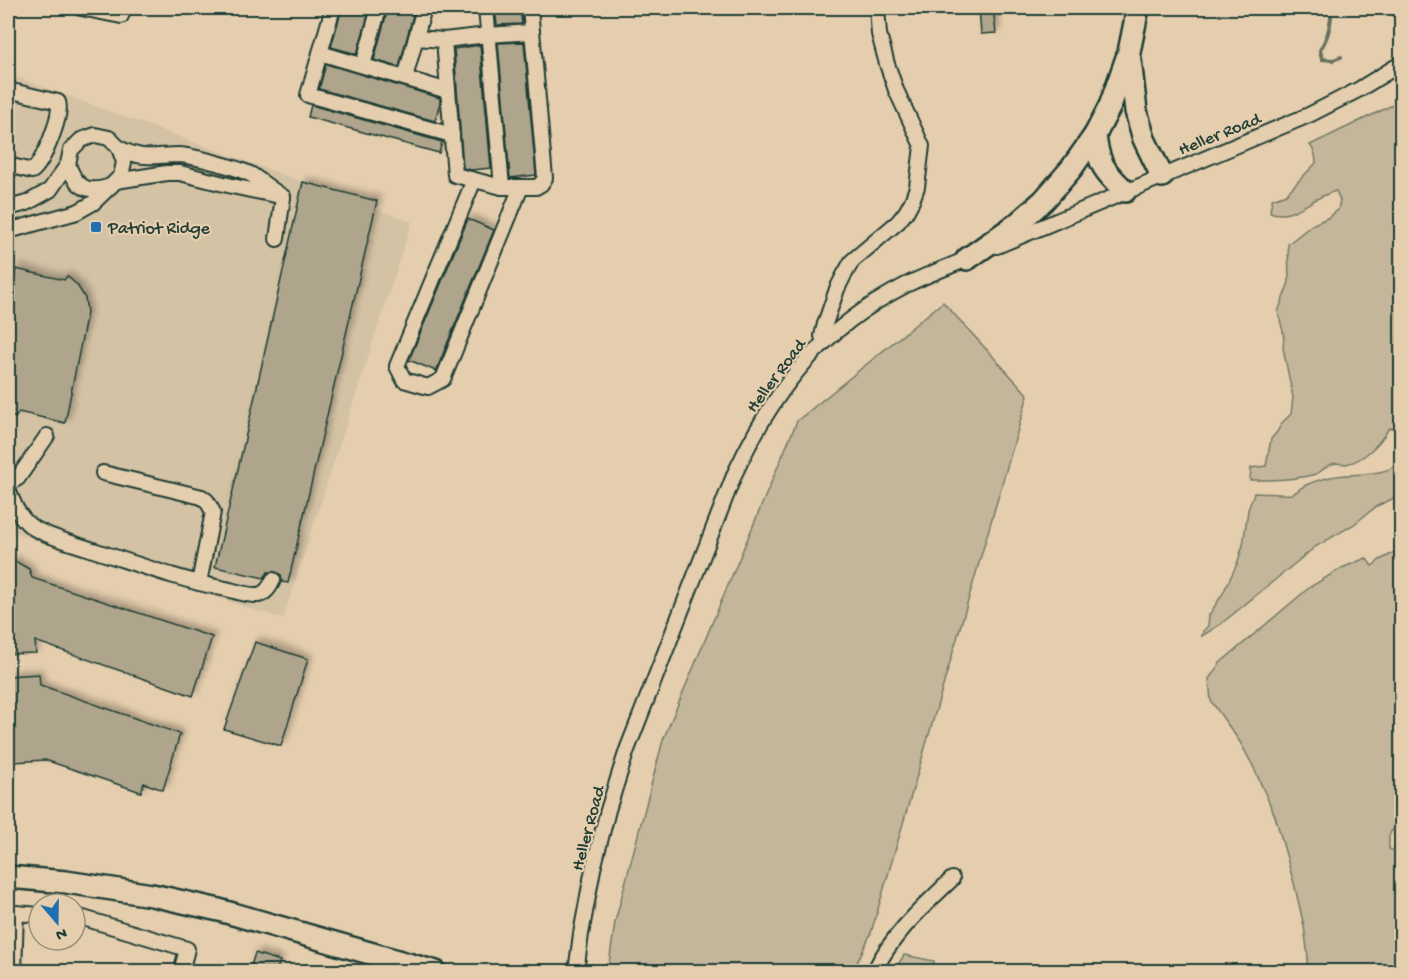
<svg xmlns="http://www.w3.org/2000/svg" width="1409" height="979" font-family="'Gochi Hand',sans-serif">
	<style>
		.built { fill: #d4c2a4 }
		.green { fill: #c4b69a; stroke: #727a67; stroke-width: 1.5 }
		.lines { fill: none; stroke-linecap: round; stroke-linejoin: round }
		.stream { stroke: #677160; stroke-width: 4 }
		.building { fill: #aea58c; stroke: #1f3d34; stroke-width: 1.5; filter: url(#shadow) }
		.minor-casing { stroke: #1f3d34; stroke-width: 18 }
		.highway-casing { stroke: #1f3d34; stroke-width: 26 }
		.minor { stroke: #e5ceae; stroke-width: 14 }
		.highway { stroke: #e5ceae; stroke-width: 21 }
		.poi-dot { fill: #1f6fb2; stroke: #e5ceae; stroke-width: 2 }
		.labels { text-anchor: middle; stroke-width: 4.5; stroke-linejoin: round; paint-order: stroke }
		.street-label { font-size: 18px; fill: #1f3d34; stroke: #e5ceae }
		.poi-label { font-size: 18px; fill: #1f3d34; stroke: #e5ceae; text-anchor: start }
	</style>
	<defs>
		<filter id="shadow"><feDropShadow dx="4" dy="-4" stdDeviation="3" flood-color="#0004"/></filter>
	</defs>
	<rect width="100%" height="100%" fill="#e5ceae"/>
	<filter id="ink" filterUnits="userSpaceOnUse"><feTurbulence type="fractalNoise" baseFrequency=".0167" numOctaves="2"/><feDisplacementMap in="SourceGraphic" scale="12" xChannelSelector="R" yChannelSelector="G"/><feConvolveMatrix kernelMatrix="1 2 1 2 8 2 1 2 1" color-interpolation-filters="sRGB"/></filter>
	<g filter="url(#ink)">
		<path class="built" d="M 8,74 L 412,222 L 283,619 L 8,531 Z"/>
		<g class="green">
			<path d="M 1401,101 L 1402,398 L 1399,408 L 1400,429 L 1389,428 C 1380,443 1364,461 1346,464 C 1341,464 1337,462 1332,464 C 1326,466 1322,471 1316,474 C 1295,480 1271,480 1250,480 L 1251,468 L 1266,466 L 1271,439 L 1277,432 L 1282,423 L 1291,414 L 1293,397 L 1283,348 L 1284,335 L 1278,312 L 1289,282 L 1288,244 L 1312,225 L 1329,217 L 1338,210 L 1340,200 L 1336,191 C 1332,192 1327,194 1323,196 C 1306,203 1289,220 1270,212 L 1272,199 L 1286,194 L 1316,163 C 1316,156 1315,151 1310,145 Z"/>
			<path d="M 943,302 L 1028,395 L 871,933 L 853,971 L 608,971 L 615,922 L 663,740 L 797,421 Z"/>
			<path d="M 1401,460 L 1401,491 L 1392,499 L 1377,506 L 1353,525 L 1315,547 L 1221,624 L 1202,636 L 1203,631 L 1208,626 L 1209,615 L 1222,595 L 1237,564 L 1243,545 L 1248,510 L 1254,493 C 1262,493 1287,495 1292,494 C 1296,493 1300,488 1304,486 C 1312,482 1322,479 1331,477 C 1347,473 1393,477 1401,460 Z"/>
			<path d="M 1401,549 L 1402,832 L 1392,830 L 1389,836 L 1389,849 L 1399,852 L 1401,859 L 1401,971 L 1305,971 L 1308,957 L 1304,926 L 1294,883 L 1275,816 L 1253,766 L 1240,742 L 1211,701 L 1209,679 L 1220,663 L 1310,587 L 1342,568 L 1366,558 L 1372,566 L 1380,560 Z"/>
			<path d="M 904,955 L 934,961 L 933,971 L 894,971 Z"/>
		</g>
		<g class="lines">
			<path class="stream" d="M 1331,17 C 1330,29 1327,39 1320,50 L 1322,59 L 1333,60 L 1341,57"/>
		</g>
		<g class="building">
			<path d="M 342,8 L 370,8 L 357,54 L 331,47 Z"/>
			<path d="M 388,8 L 415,8 L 399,67 L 374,60 Z"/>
			<path d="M 495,8 L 520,8 L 522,24 L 497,25 Z"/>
			<path d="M 979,8 L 993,8 L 996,33 L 981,34 Z"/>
			<path d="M 524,42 L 536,175 L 510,178 L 498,43 Z"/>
			<path d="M 480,45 L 491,168 L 471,170 L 463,168 L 454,49 Z"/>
			<path d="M 326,64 L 440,98 L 440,102 L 435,121 L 319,89 Z"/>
			<path d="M 311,105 L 442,142 L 439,153 L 308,117 Z"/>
			<path d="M 303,182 L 377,201 L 288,583 L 282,582 L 281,575 L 276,572 L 268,572 L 264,578 L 215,567 L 249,422 Z"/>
			<path d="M 468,219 L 494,230 L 436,371 L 409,360 Z"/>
			<path d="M 16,269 L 64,280 L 67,276 L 77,285 L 85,298 L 87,313 L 65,423 L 19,412 L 15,418 L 8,413 L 8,317 Z"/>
			<path d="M 15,561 L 29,569 L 32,578 L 212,637 L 193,696 L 35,641 L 36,653 L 8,654 L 8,562 Z"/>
			<path d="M 255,642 L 308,659 L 281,746 L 224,729 Z"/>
			<path d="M 39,674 L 40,685 L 180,734 L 163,790 L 144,783 L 141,792 L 45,760 L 14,762 L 8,676 Z"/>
			<path d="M 255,953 L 280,961 L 276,972 L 249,972 Z"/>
		</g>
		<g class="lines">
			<defs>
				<g id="minor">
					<path d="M 81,8 L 121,16 L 124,8"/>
					<path d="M 333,8 L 308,95 L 452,135"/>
					<path d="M 486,8 L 502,187"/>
					<path d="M 416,38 L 444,40 L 488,35 L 532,32"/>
					<path d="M 444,40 L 455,175 L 502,187 L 536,187 L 541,184 L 545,178 L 530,8"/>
					<path d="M 320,53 L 448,91"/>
					<path d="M 363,65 L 379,8"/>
					<path d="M 405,78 L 424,8"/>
					<path d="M 8,90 L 58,102 C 63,115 43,163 32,171 L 8,165"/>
					<path d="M 119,148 C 143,161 155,155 179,155 C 194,156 239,168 252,175 C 262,182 272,190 283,197"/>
					<path d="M 68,164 C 76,188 87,194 111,186"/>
					<path d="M 474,180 L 397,366 L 404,380 L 428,387 L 443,379 L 521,187"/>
					<path d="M 116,181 L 167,173 L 180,173 L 232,186 L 275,195"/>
					<path d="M 8,208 L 27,203 L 50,190 L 68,164 L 71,150 L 81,140 L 95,135 L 109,138 L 119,148 L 124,162 L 121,176 L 93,203 L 77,212 L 8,231"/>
					<path d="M 277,239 L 283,197"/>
					<path d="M 997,246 L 1309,115 L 1358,90 L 1402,63"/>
					<path d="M 824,342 L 822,336 L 825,324 L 837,289 L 843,277 L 852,261 L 898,222 L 906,212 L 912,201 L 917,187 L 922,146 L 896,90 L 887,64 L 879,34 L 877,8"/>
					<path d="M 103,473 L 202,497 L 207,501 L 213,512 L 199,583"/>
					<path d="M 8,484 L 18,478 L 47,436"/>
					<path d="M 8,489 C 13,503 19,518 32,527 C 50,538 73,543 93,550 C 137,564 180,580 226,589 C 235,591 248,596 258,595 C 266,594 270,587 273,580"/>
					<path d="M 75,917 L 80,917 L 187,949 L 181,972"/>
					<path d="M 14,972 L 16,913 L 39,915"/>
					<path d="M 576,972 L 581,934 L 593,869 L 608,810 L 627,750 L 735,473 C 774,389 822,328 906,285 C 928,274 951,266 974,256"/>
					<path d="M 874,972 C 892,934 923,907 952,879"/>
				</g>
				<g id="highway">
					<path d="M 1130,59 L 1136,111 L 1144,139 L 1162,176"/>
					<path d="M 1095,135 C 1098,164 1105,172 1125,191"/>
					<path d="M 967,259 L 1017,224 L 1044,200 L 1071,169 L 1095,135 L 1110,106 L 1129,52 L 1138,8"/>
					<path d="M 8,877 L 66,882 L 152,895 L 219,910 L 436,972"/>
				</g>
			</defs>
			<use href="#minor" class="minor-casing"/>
			<use href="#highway" class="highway-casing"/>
			<use href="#minor" class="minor"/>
			<use href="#highway" class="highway"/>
		</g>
	</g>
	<rect class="poi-dot" x="90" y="221" width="12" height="12" rx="3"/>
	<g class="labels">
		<g class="street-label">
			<text transform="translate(1219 133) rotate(-22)" y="6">Heller Road</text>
			<text transform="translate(775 375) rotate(-53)" y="6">Heller Road</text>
			<text transform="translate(587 828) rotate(-75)" y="6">Heller Road</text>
		</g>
		<g class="poi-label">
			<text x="108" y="233">Patriot Ridge</text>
		</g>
	</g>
	<rect width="1409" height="979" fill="none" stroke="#e5ceae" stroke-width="30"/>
	<rect x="15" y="15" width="1379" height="949" fill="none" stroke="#1f3d34" stroke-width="2" filter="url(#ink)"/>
	<g transform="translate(57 922) rotate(160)"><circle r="28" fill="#e5ceae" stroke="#96947d" stroke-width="1.5"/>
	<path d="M0-4.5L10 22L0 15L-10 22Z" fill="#1f6fb2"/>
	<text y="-9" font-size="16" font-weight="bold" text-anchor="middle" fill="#1f3d34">N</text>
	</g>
</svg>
